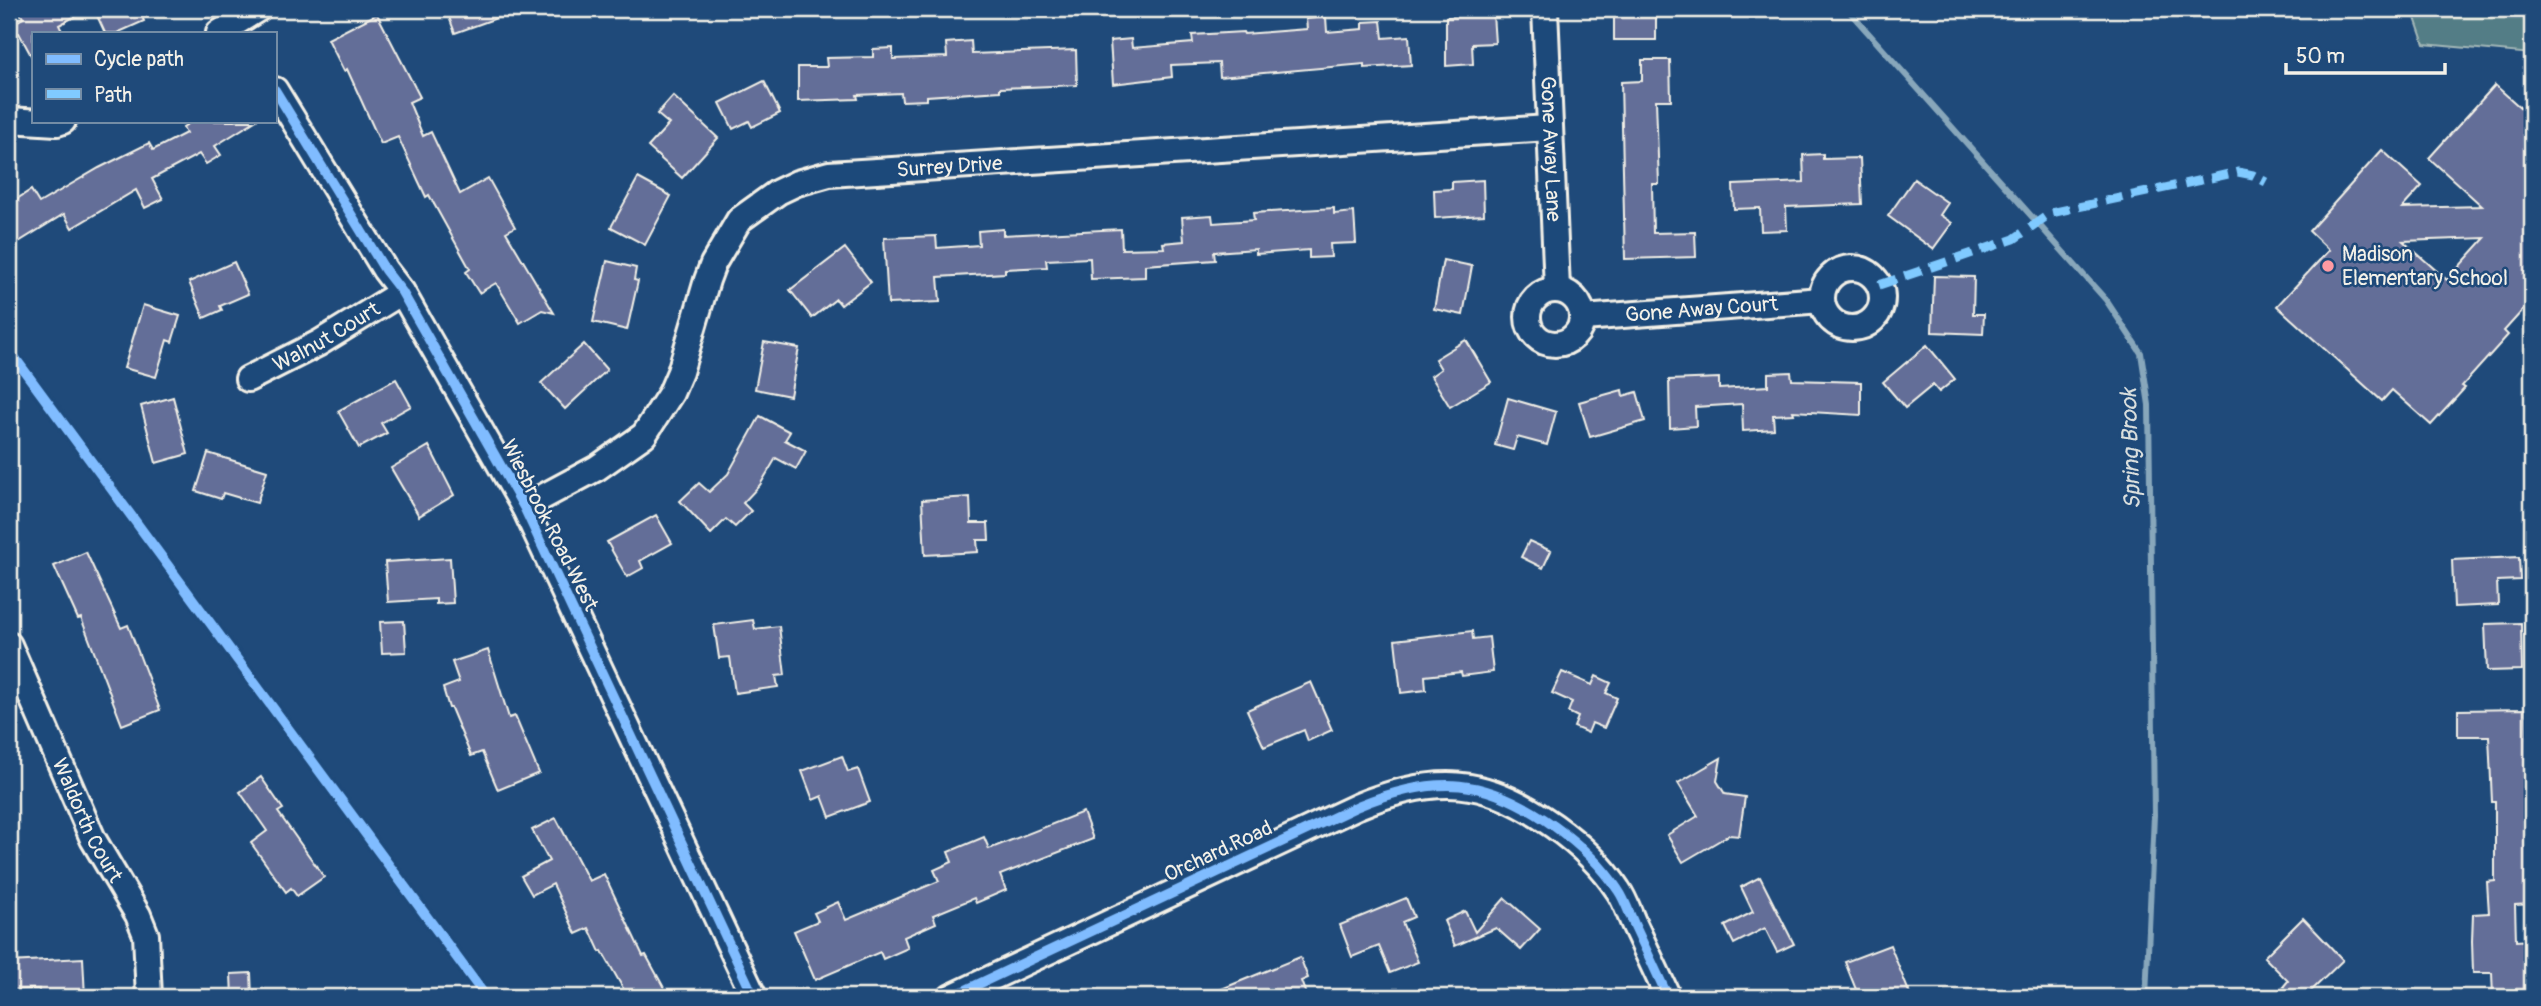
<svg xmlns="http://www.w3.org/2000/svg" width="2541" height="1006" font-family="Pangolin,sans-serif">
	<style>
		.green { fill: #527d86; stroke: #a3b7b7; stroke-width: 2 }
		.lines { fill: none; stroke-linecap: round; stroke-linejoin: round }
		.stream { stroke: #88a7bb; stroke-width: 6 }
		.building { fill: #646e98; stroke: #f4f1e8; stroke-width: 2; fill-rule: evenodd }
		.minor-casing { stroke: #f4f1e8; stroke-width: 30 }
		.minor { stroke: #1f4a7a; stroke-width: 24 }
		.quiet { stroke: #80caff; stroke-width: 9; stroke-dasharray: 18 9; stroke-linecap: butt }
		.cycleway-casing { stroke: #1f4a7a; stroke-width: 15 }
		.cycleway { stroke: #80bcff; stroke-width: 10 }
		.poi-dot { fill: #ff9aa2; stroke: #1f4a7a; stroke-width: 2.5 }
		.labels { text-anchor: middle; stroke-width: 5; stroke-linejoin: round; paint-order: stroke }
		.street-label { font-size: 21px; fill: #f4f1e8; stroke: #1f4a7a }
		.poi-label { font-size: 21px; fill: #f4f1e8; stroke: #1f4a7a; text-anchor: start }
		.water-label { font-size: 23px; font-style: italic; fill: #d9dedd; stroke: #1f4a7a }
	</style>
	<rect width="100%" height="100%" fill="#1f4a7a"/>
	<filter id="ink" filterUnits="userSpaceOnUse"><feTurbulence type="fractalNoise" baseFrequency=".0143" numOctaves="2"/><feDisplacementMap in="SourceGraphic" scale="14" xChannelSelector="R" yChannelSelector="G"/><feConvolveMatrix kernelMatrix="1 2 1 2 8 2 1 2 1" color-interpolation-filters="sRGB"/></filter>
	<g filter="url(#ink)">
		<path class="green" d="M 2412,9 L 2532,9 L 2532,54 L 2424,44 Z"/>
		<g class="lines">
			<path class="stream" d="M 1847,9 L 2106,300 L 2141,353 L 2149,405 L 2154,815 L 2146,997"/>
		</g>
		<g class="building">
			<path d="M 18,9 L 89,9 L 59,25 L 63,33 L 33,33 L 33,59 L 19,33 L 9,33 L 9,26 L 23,18 Z"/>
			<path d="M 94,9 L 139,9 L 144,21 L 117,33 L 105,33 Z"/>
			<path d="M 446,9 L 516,9 L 516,11 L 455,33 Z"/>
			<path d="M 1627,9 L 1656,9 L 1656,40 L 1614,40 L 1614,16 L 1627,16 Z"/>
			<path d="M 377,14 L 420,97 L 409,102 L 423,136 L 431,132 L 460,194 L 488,178 L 515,227 L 506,232 L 554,313 L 542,310 L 520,323 L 496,283 L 479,293 L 466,272 L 470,269 L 429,195 L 426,197 L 398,137 L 381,144 L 347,69 L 344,71 L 328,39 Z"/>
			<path d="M 1493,14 L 1495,43 L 1472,44 L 1473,64 L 1446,66 L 1446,17 Z"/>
			<path d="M 1326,17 L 1327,32 L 1363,29 L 1363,22 L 1381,21 L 1383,38 L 1409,36 L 1411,65 L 1364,68 L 1364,64 L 1220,77 L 1219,63 L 1171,65 L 1172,77 L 1113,84 L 1110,41 L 1131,39 L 1132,48 L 1193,43 L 1192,35 L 1243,32 L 1244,34 L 1307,29 L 1306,19 Z"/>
			<path d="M 971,41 L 972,54 L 1076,50 L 1077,85 L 1000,88 L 1000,91 L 927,96 L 927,100 L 902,101 L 901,93 L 857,95 L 858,99 L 798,101 L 798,67 L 827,67 L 826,58 L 873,57 L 873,49 L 893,48 L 893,59 L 947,57 L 946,43 Z"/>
			<path d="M 1642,60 L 1670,60 L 1671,100 L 1656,100 L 1659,184 L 1652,184 L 1653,233 L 1695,232 L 1696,257 L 1625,259 L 1621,82 L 1642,81 Z"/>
			<path d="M 764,81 L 780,113 L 752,127 L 749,121 L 733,129 L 720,103 Z"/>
			<path d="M 2495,85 L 2532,118 L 2532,300 L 2504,331 L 2508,335 L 2462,386 L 2465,388 L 2431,425 L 2392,390 L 2382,401 L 2277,306 L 2329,250 L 2309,231 L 2382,150 L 2422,186 L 2402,208 L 2482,206 L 2429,158 ZM 2485,238 L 2447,280 L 2403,241 Z"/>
			<path d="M 673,96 L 718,138 L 682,178 L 648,147 L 669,124 L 657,114 Z"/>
			<path d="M 193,121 L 255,121 L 215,146 L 221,155 L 206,164 L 199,154 L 152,179 L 163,199 L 145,208 L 136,190 L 72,228 L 64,214 L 9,248 L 9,204 L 31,190 L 39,203 L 99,168 L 149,143 L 153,150 L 186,133 L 183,127 Z"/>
			<path d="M 1823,154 L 1823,159 L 1860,158 L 1862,204 L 1786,207 L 1787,230 L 1761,231 L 1760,208 L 1734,209 L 1733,185 L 1804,182 L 1803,155 Z"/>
			<path d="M 638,178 L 671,196 L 645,245 L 611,227 Z"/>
			<path d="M 1914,179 L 1948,203 L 1940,215 L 1952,223 L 1933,249 L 1888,216 Z"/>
			<path d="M 1483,180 L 1484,215 L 1435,218 L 1434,190 L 1452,189 L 1452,182 Z"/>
			<path d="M 1334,208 L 1334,214 L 1354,212 L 1356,243 L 1330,244 L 1331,257 L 1309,258 L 1309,250 L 1256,254 L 1256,249 L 1214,252 L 1215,260 L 1145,265 L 1145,277 L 1091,279 L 1090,258 L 1046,260 L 1047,267 L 1005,269 L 1005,273 L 938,277 L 940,302 L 888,304 L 884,238 L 936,236 L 937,248 L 979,245 L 978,231 L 1003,229 L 1003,235 L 1121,229 L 1122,249 L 1164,248 L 1163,243 L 1184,241 L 1182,217 L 1212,215 L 1213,223 L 1254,220 L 1253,213 Z"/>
			<path d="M 845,248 L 871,282 L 841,305 L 836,299 L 812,318 L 790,290 Z"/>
			<path d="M 1443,260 L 1472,266 L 1463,315 L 1434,309 Z"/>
			<path d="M 607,261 L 636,268 L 634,280 L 638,281 L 627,330 L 593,322 Z"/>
			<path d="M 234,262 L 248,294 L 220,306 L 222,310 L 204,318 L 189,282 Z"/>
			<path d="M 1934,276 L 1974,277 L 1973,314 L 1984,314 L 1983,334 L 1932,332 Z"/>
			<path d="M 143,305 L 180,316 L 172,342 L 167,340 L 156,377 L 124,368 Z"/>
			<path d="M 1466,340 L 1491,382 L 1450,407 L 1431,376 L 1441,369 L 1435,359 Z"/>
			<path d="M 764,342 L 799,348 L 790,396 L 755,389 Z"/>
			<path d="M 584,344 L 607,370 L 565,409 L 541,383 Z"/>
			<path d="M 1927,345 L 1955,379 L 1939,392 L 1933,385 L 1905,408 L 1883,382 Z"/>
			<path d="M 1791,372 L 1792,380 L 1861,382 L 1861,415 L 1793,411 L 1794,414 L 1773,415 L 1774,429 L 1743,431 L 1742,404 L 1695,407 L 1696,426 L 1670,428 L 1669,380 L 1719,378 L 1719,389 L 1768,386 L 1768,373 Z"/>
			<path d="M 396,379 L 411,406 L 381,423 L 387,433 L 359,448 L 338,411 Z"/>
			<path d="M 1622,390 L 1623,396 L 1637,392 L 1645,421 L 1590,437 L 1579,402 Z"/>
			<path d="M 173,397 L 188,454 L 156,463 L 141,406 Z"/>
			<path d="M 1508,398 L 1556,412 L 1547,445 L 1517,437 L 1513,450 L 1495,445 Z"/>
			<path d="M 760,416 L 790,432 L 785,440 L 806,451 L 796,469 L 776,458 L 760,485 L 743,503 L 751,511 L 735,527 L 726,519 L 711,534 L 680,501 L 699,483 L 709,492 L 728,474 Z"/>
			<path d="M 429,446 L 454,495 L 419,516 L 391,468 Z"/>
			<path d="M 208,453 L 267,471 L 257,503 L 223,493 L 221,499 L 196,491 Z"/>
			<path d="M 970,497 L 971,523 L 988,523 L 989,540 L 977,540 L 978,552 L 925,555 L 922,500 Z"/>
			<path d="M 656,515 L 672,543 L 640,561 L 643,568 L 627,577 L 607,542 Z"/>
			<path d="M 1529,541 L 1551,551 L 1543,568 L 1521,557 Z"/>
			<path d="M 86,552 L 121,628 L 128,625 L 160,710 L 122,725 L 81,618 L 78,619 L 54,566 Z"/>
			<path d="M 2519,557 L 2520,580 L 2497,581 L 2498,605 L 2454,607 L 2452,560 Z"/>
			<path d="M 450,558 L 453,603 L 436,604 L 436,599 L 388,602 L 385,562 Z"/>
			<path d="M 753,620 L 755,629 L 779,626 L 785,675 L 776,676 L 778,687 L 735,693 L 730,657 L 719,658 L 714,625 Z"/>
			<path d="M 404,621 L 406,652 L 382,653 L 380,622 Z"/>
			<path d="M 2521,623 L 2522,670 L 2487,671 L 2485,624 Z"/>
			<path d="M 1472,631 L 1473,639 L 1489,637 L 1493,672 L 1462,676 L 1461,672 L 1425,676 L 1426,690 L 1401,693 L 1395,640 Z"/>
			<path d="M 488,650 L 509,718 L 515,716 L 539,773 L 498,790 L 482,752 L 471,756 L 451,708 L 449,708 L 443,688 L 459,682 L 452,662 Z"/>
			<path d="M 1562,672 L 1592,685 L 1596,676 L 1611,683 L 1606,693 L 1617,698 L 1604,728 L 1592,723 L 1588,733 L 1574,727 L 1578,717 L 1568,712 L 1572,702 L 1552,693 Z"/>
			<path d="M 1311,682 L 1332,730 L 1308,741 L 1304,730 L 1264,747 L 1247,710 Z"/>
			<path d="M 2526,709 L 2532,904 L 2515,905 L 2516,941 L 2531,940 L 2532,996 L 2493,996 L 2492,973 L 2473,973 L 2472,941 L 2473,914 L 2489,913 L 2487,882 L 2495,881 L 2495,802 L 2492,802 L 2489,736 L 2458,736 L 2458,710 Z"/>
			<path d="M 842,756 L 848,772 L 858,769 L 870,802 L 830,817 L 822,796 L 813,800 L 802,771 Z"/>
			<path d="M 1721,758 L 1717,781 L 1725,794 L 1745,797 L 1739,836 L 1729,835 L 1683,862 L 1667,835 L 1698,816 L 1678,783 Z"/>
			<path d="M 261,777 L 283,809 L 278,812 L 324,877 L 297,896 L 291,888 L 286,892 L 251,843 L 267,831 L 240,792 Z"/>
			<path d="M 1083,812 L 1093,839 L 1000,875 L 1006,890 L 976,903 L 974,898 L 933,915 L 936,923 L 904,937 L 908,948 L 883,959 L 880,952 L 815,980 L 794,931 L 818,921 L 814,913 L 838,902 L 846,920 L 939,881 L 934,870 L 952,862 L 948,852 L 984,837 L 989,849 Z"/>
			<path d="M 556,818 L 589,881 L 604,874 L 643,956 L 646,955 L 669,997 L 628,997 L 602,951 L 600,952 L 589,928 L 576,934 L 553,884 L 532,895 L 521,876 L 549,861 L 532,830 Z"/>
			<path d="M 1760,877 L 1794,944 L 1777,952 L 1765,928 L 1734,944 L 1725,926 L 1753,912 L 1741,887 Z"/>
			<path d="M 1406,898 L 1414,917 L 1402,922 L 1418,962 L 1390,973 L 1379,946 L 1352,957 L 1340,925 Z"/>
			<path d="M 1505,898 L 1540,929 L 1521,950 L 1496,928 L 1455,946 L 1444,921 L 1465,911 L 1475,932 Z"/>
			<path d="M 2303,918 L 2343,960 L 2305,997 L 2293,997 L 2283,987 L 2288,981 L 2264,957 Z"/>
			<path d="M 1890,945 L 1911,997 L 1859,997 L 1845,962 Z"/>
			<path d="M 1300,957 L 1308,978 L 1301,981 L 1307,997 L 1202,997 Z"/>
			<path d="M 83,958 L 85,997 L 39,997 L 39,989 L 9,990 L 9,962 Z"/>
			<path d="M 251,973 L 252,997 L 232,997 L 231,974 Z"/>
		</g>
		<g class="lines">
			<defs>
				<g id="minor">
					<path id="s1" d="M 1545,9 L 1557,289"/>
					<path d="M 219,33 L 258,9"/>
					<path d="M 275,90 L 385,270 L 402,292 L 524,507 L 754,997"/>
					<path d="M 9,120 L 57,123 L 63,121"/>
					<circle cx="1852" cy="298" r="30"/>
					<circle cx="1555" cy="317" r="27"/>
					<path id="s2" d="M 1583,318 L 1822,300"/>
					<path id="s3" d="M 248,379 L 319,343 L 402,292"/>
					<path id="s4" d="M 524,507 L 597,468 L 644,435 L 671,393 L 680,372 L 707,280 L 713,264 L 739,220 L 778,192 L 797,183 L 829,174 L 1549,128"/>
					<path id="s5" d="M 9,645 L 93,839 L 138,915 L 146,935 L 149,997"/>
					<path d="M 951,997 L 1358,806 C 1436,774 1486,777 1554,826 C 1579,844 1601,864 1618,890 C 1625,900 1629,913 1634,924 C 1645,948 1657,973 1668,997"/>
				</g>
			</defs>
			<use href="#minor" class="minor-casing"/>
			<use href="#minor" class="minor"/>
			<path class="quiet" d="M 1879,285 L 2014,239 L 2051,213 L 2238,172 L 2253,175 L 2266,182"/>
			<defs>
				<g id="cycleway">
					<path d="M 275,90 L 385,270 L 402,292 L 524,507 L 754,997"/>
					<path d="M 9,350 L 486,997"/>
					<path d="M 951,997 L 1358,806 C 1436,774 1486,777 1554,826 C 1579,844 1601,864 1618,890 C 1625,900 1629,913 1634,924 C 1645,948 1657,973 1668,997"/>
				</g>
			</defs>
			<use href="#cycleway" class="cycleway-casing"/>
			<use href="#cycleway" class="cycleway"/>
		</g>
	</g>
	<circle class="poi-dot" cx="2328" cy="266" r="7"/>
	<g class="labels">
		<g class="street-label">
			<text dy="7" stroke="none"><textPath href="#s1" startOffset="140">Gone Away Lane</textPath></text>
			<text dy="7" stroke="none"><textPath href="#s4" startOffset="600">Surrey Drive</textPath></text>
			<text dy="7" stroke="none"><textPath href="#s2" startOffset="119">Gone Away Court</textPath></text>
			<text dy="7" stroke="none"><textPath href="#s3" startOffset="89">Walnut Court</textPath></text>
			<text transform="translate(550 525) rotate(63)" y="7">Wiesbrook Road West</text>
			<text dy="7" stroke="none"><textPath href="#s5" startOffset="192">Waldorth Court</textPath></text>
			<text transform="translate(1218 851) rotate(-25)" y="7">Orchard Road</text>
		</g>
		<g class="poi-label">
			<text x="2342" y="261">Madison<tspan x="2342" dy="24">Elementary School</tspan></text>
		</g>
		<g class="water-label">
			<text transform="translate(2130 449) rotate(-92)" y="8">Spring Brook</text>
		</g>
	</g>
	<rect width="2541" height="1006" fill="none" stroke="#1f4a7a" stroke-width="35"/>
	<rect x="18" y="18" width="2506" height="971" fill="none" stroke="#f4f1e8" stroke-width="2.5" filter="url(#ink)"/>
	<rect x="32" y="32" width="245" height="91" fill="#1f4a7a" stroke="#748da6" stroke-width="2"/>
	<rect x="46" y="54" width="35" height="10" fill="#80bcff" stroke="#748da6" stroke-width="2"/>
	<text x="94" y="66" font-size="21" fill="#f4f1e8">Cycle path</text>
	<rect x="46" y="89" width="35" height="10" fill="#80caff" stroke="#748da6" stroke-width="2"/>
	<text x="94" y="102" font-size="21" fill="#f4f1e8">Path</text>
	<path d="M2286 63v10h159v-10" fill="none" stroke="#f4f1e8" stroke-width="3.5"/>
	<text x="2296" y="63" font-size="21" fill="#f4f1e8" stroke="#1f4a7a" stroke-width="5" paint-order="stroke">50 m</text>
</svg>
